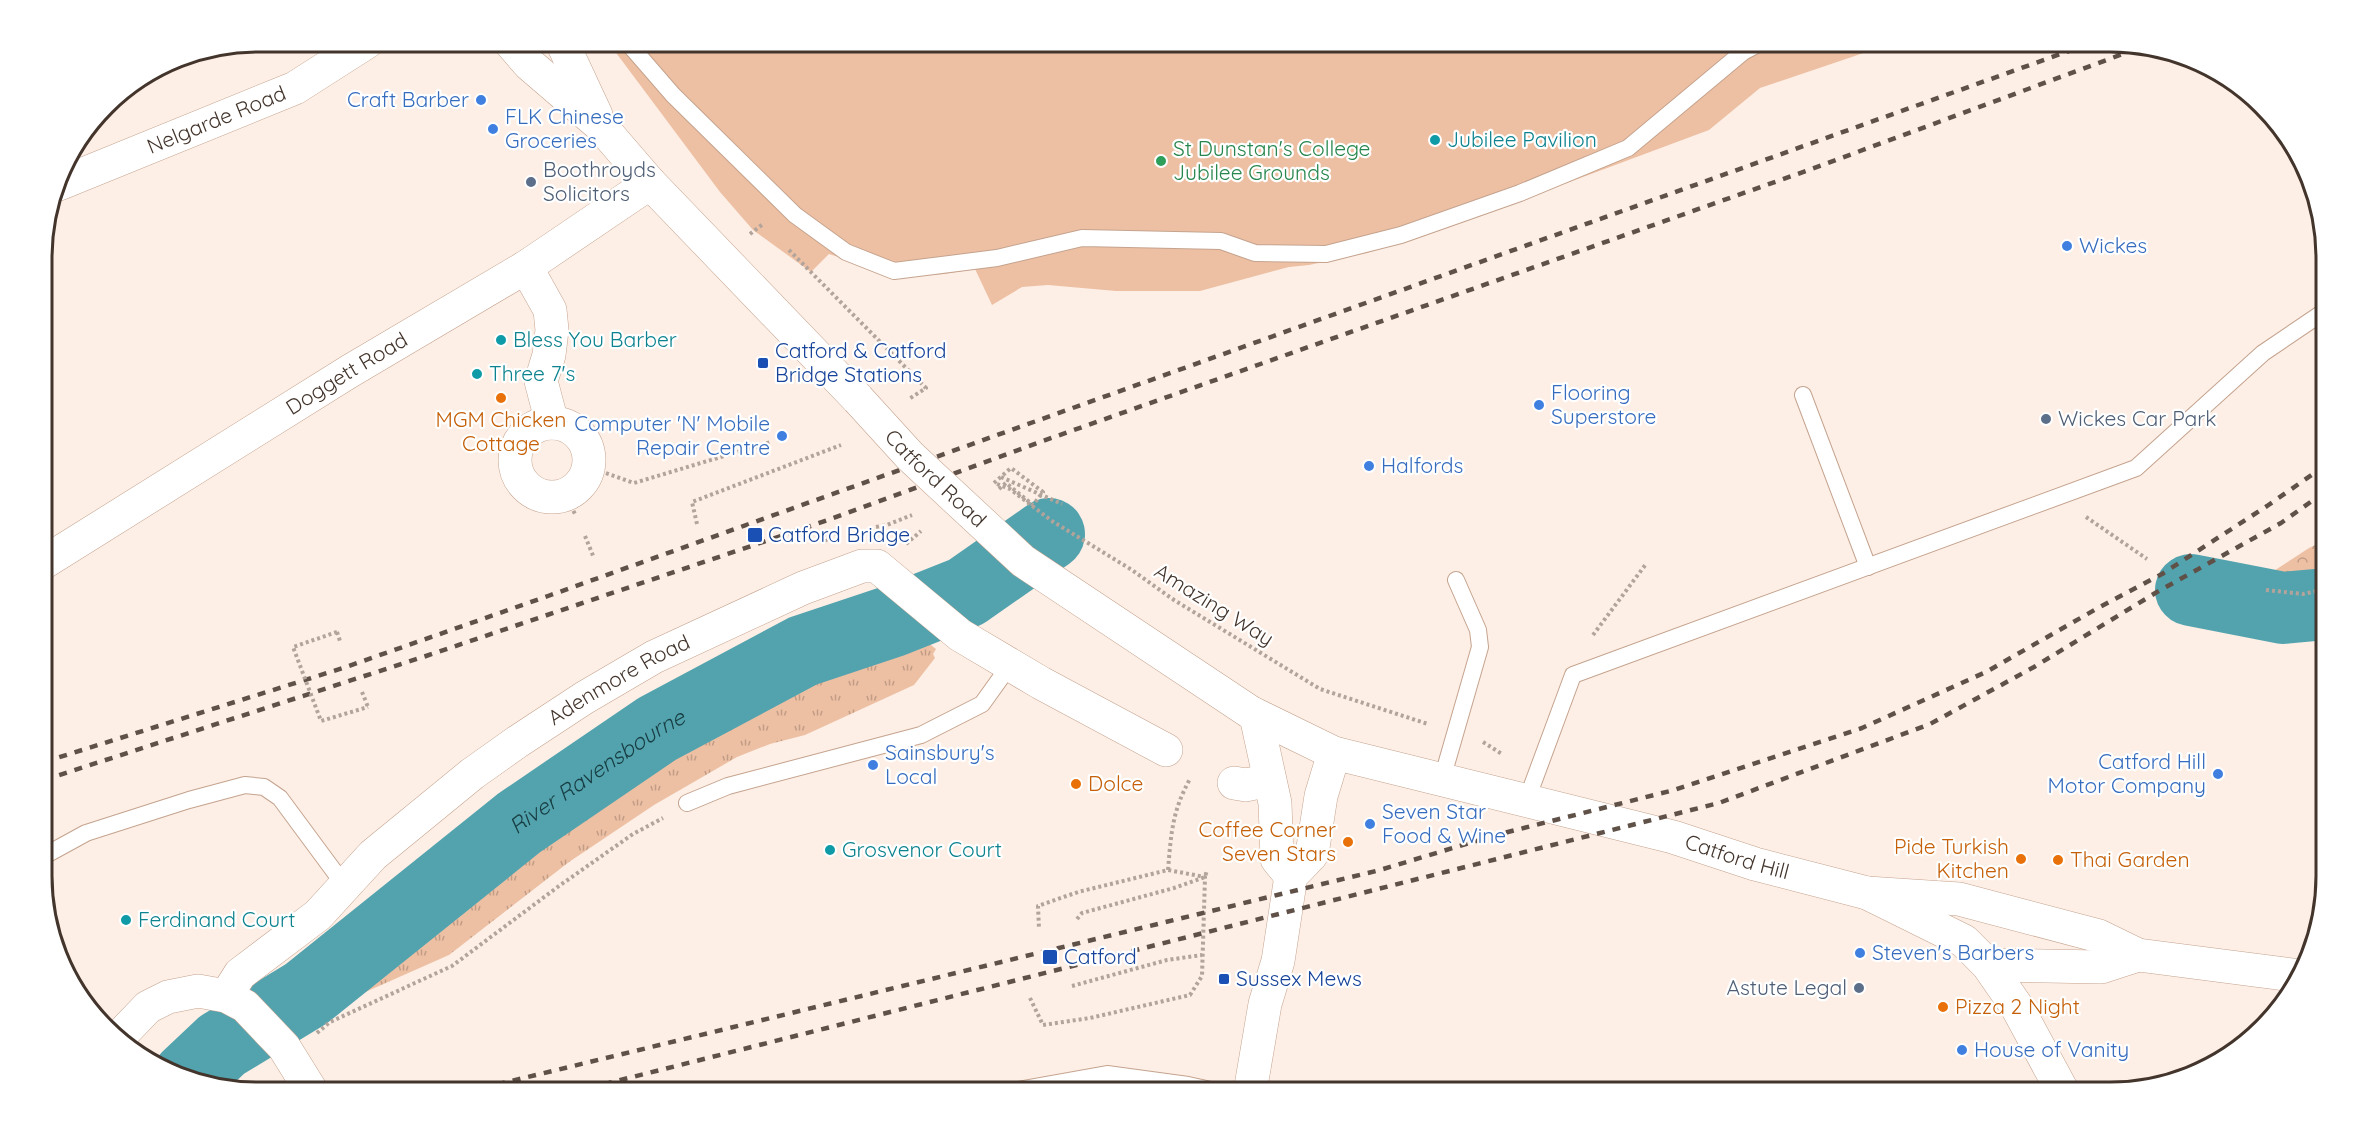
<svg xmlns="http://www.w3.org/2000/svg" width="2369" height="1134" font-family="Quicksand,sans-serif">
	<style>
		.grass { fill: url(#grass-tufts) }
		.park { fill: url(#park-crowns) }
		.pitch { fill: #edc0a4 }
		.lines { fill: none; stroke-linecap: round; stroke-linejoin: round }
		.river { stroke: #53a3ae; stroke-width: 72 }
		.service-casing { stroke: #c5a38e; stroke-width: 18 }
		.minor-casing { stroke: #c5a38e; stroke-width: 34 }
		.tertiary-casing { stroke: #c5a38e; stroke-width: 34 }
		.primary-casing { stroke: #c5a38e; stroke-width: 34 }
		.trunk-casing { stroke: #c5a38e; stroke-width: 34 }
		.path { stroke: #b2a49b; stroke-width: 4; stroke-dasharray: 3 3; stroke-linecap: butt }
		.service { stroke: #fff; stroke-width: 16 }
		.minor { stroke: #fff; stroke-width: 33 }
		.tertiary { stroke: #fff; stroke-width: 33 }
		.primary { stroke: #fff; stroke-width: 33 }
		.trunk { stroke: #fff; stroke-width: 33 }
		.rail { stroke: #5f5148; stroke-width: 4.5; stroke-dasharray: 8 8; stroke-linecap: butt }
		.trunk-bridge-casing { stroke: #c5a38e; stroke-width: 34; stroke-linecap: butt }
		.path-bridge { stroke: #b2a49b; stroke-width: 4; stroke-dasharray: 3 3; stroke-linecap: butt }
		.trunk-bridge { stroke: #fff; stroke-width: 33 }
		.shop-dot { fill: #3f7fe0; stroke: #fff; stroke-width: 2 }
		.culture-dot { fill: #0f9aa8; stroke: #fff; stroke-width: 2 }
		.leisure-dot { fill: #2e9e5b; stroke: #fff; stroke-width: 2 }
		.service-dot { fill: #5c6f8a; stroke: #fff; stroke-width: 2 }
		.transit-dot { fill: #1a4fb4; stroke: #fff; stroke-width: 2 }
		.food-dot { fill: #e8710a; stroke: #fff; stroke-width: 2 }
		.labels { text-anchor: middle; stroke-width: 4.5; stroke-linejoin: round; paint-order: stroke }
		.shop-label { font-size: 21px; fill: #366cbe; stroke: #fff; text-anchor: start }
		.street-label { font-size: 21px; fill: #43352c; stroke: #fff }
		.culture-label { font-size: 21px; fill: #0d838f; stroke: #fff; text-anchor: start }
		.leisure-label { font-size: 21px; fill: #27864d; stroke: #fff; text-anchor: start }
		.service-label { font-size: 21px; fill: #4e5e75; stroke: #fff; text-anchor: start }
		.transit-label { font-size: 21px; fill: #164399; stroke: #fff; text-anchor: start }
		.food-label { font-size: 21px; fill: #c56008; stroke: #fff; text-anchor: start }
		.water-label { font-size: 22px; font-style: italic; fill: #173d42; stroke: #fff }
		.rim { fill: none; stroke: #43352c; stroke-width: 3 }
	</style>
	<defs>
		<pattern id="grass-tufts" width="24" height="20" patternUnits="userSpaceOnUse" patternTransform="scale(1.5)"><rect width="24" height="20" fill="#edc0a4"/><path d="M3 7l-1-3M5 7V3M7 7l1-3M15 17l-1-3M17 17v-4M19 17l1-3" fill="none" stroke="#c29d86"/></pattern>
		<pattern id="park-crowns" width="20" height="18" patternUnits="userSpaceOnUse" patternTransform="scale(1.5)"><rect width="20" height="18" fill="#edc0a4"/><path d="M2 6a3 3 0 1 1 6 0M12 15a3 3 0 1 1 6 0" fill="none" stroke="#c29d86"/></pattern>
	</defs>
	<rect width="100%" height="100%" fill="#fdefe6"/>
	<path class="grass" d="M 912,630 L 936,649 L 933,654 L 935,658 L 914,685 L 805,735 L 770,744 L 737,757 L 654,805 L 569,862 L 449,955 L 327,1009 L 333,996 L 392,954 L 511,854 L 650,759 L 722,719 L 889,646 Z"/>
	<path class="park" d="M 2326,540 L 2326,628 L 2283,630 L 2189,626 L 2309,548 Z"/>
	<path class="pitch" d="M 608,42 L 1896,42 L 1760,88 L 1709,130 L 1452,226 L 1367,253 L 1309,265 L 1289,267 L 1200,291 L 1116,291 L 1048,285 L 1022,287 L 992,305 L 975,269 C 957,272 938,276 920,275 C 895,273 852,262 829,254 L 811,272 L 753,230 L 720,192 Z"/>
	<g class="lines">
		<g class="river">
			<path d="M 2191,590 L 2283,608 L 2326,604"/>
			<path id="s1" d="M 187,1078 L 222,1045 L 306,994 L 519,823 L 657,729 L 803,651 L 893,621 L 966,592 L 1049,534"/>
		</g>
		<defs>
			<g id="service">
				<path d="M 627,42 L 673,95 L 795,215 L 846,252 L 894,271 L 997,258 L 1082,238 L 1221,241 L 1255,253 L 1326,254 L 1401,235 L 1520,193 L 1628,148 L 1743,52 L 1762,42"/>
				<path d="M 1803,395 L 1868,567"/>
				<path d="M 1442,779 L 1480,647 L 1478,630 L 1456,580"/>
				<path d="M 1526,802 L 1573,675 L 2136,468 L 2263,353 L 2325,311"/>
				<path d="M 687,803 L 728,786 L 921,735 L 982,704 L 1010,665"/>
				<path d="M 44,856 L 86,833 L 189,800 L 245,785 L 264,787 L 280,798 L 345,886"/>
				<path d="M 1007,1092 L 1107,1074 L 1188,1085 L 1220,1092"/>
			</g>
			<g id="minor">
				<path id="s2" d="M 59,184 L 295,88 L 367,42"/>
				<path d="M 526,267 L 550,310 L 552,330 L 549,355 L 541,381 L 552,423"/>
				<circle cx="552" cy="460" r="37"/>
				<path id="s3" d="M 43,563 L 350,371 L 526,267 L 650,183"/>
				<path d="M 1234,783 L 1246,785 L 1269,780"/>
				<path id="s4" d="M 226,996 L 240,974 L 318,915 L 373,855 L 472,774 L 517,742 L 584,698 L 654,657 L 803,588 L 862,566 L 877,566 L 960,635 L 1041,683 L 1166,750"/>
				<path d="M 122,1034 L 148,1007 L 168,997 L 198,991 L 226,996 L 245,1006 L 284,1047 L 312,1092"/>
			</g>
			<g id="tertiary">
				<path d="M 1256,716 L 1275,803 L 1277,859 L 1291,876"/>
				<path d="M 1250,1092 L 1265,1004 L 1278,961 L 1291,876 L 1312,854 L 1321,796 L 1334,753"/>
			</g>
			<g id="primary">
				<path d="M 1867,893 L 1959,899 L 2099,936 L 2138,955 L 2300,976"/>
				<path d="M 1988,965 L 2101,967 L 2138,955"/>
			</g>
			<g id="trunk">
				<path d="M 510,42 L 529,64 L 600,125 L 650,183 L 858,399"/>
				<path d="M 562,42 L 596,115"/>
				<path id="s5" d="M 1250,712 L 1334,753 L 1673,837 L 1755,864 L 1867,893 L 1964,941 L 1988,965 L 2017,1007 L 2063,1092"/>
			</g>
		</defs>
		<use href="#service" class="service-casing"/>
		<use href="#minor" class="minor-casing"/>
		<use href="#tertiary" class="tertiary-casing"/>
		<use href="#primary" class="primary-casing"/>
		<use href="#trunk" class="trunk-casing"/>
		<g class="path">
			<path d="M 750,234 L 763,224"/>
			<path d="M 789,250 L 926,388 L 909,399"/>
			<path d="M 589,467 L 634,483 L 771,442"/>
			<path d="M 1001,477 L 1062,504"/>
			<path d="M 994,483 L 1011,468"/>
			<path d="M 997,484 L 1010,489 L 1052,521 L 1132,570 L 1174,600 L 1320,689 L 1428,724"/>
			<path d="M 565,495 L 575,514"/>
			<path d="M 2086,517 L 2147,559"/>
			<path d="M 697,524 L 692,502 L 841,445"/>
			<path d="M 876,527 L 887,525 L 912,515"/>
			<path d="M 585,536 L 594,558"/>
			<path d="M 826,542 L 824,535 L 839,533"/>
			<path d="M 906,544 L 921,531"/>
			<path d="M 2266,590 L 2303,594 L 2326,589"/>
			<path d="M 337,632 L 340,641"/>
			<path d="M 1593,635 L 1646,564"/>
			<path d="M 362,692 L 368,707"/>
			<path d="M 1483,742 L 1502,754"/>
			<path d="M 1168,870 C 1171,835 1172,811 1190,779"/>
			<path d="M 1077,919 L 1082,913 L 1174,888 L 1205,877 L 1207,870"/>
			<path d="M 1072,986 L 1167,960 L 1202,955"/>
			<path d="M 1030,998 L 1043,1025 L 1090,1018 L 1190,995 L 1202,976 L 1205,877 L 1168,870 L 1078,892 L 1038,906 L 1039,929"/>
			<path d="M 317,1033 L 330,1022 L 452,966 L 559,886 L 633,834 L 663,818"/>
		</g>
		<use href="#service" class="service"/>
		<use href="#minor" class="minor"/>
		<use href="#tertiary" class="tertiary"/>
		<use href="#primary" class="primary"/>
		<use href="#trunk" class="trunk"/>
		<g class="rail">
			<path d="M 44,762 L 343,668 L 548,596 L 2094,42"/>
			<path d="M 44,780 L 426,656 L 828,520 L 1040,442 L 1806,171 L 2139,48"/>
			<path d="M 466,1092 L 1380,870 L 1496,835 L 1674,790 L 1862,728 L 1986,672 L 2098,608 L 2162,574 L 2267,506 L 2326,465"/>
			<path d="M 573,1092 L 1719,803 L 1930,724 L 2034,667 L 2157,592 L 2281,523 L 2326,491"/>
		</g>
		<defs>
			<g id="trunk-bridge">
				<path id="s6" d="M 858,399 L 910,456 L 1023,561 L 1250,712"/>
			</g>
		</defs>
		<use href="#trunk-bridge" class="trunk-bridge-casing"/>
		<g class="path-bridge">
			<path d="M 999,489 L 1006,483 L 1033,505 L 1043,492 L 1011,468"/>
			<path d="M 337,632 L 293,647 L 321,721 L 368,707"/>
		</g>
		<use href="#trunk-bridge" class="trunk-bridge"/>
	</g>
	<g class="shop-dot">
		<circle cx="481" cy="100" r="6"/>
		<circle cx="493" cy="129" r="6"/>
		<circle cx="2067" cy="246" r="6"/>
		<circle cx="1539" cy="405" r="6"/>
		<circle cx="782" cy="436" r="6"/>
		<circle cx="1369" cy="466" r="6"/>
		<circle cx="873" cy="765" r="6"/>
		<circle cx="2218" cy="774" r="6"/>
		<circle cx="1370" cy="824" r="6"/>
		<circle cx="1860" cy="953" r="6"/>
		<circle cx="1962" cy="1050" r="6"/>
	</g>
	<g class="culture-dot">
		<circle cx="1435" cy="140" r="6"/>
		<circle cx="501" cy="340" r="6"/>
		<circle cx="477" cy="374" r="6"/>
		<circle cx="830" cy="850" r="6"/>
		<circle cx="126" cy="920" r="6"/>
	</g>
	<circle class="leisure-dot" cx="1161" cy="161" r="6"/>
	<g class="service-dot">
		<circle cx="531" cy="182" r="6"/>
		<circle cx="2046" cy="419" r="6"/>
		<circle cx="1859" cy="988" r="6"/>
	</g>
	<g class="transit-dot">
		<rect x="757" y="357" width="12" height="12" rx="3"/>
		<rect x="747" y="527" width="16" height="16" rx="3"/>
		<rect x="1042" y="949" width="16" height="16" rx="3"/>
		<rect x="1218" y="973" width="12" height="12" rx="3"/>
	</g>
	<g class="food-dot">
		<circle cx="501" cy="398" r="6"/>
		<circle cx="1076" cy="784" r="6"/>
		<circle cx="1348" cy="842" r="6"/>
		<circle cx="2021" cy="859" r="6"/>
		<circle cx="2058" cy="860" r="6"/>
		<circle cx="1943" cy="1007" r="6"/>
	</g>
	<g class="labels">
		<g class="shop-label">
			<text x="469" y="107" text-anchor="end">Craft Barber</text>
			<text x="505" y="124">FLK Chinese<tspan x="505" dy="24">Groceries</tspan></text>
			<text x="2079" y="253">Wickes</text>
			<text x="1551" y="400">Flooring<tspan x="1551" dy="24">Superstore</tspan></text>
			<text x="770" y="431" text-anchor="end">Computer 'N' Mobile<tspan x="770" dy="24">Repair Centre</tspan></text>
			<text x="1381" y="473">Halfords</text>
			<text x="885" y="760">Sainsbury's<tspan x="885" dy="24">Local</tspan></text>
			<text x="2206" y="769" text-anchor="end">Catford Hill<tspan x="2206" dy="24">Motor Company</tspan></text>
			<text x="1382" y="819">Seven Star<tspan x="1382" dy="24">Food &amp; Wine</tspan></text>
			<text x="1872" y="960">Steven's Barbers</text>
			<text x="1974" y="1057">House of Vanity</text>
		</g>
		<g class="street-label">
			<text dy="7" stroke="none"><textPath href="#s2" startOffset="170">Nelgarde Road</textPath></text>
			<text dy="7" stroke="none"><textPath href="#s3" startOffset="358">Doggett Road</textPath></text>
			<text dy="7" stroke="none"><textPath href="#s6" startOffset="111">Catford Road</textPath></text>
			<text transform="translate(1214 605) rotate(32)" y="7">Amazing Way</text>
			<text dy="7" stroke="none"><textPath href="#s4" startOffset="508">Adenmore Road</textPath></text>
			<text dy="7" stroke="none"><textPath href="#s5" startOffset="510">Catford Hill</textPath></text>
		</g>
		<g class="culture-label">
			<text x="1447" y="147">Jubilee Pavilion</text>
			<text x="513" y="347">Bless You Barber</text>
			<text x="489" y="381">Three 7's</text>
			<text x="842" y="857">Grosvenor Court</text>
			<text x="138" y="927">Ferdinand Court</text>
		</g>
		<g class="leisure-label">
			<text x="1173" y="156">St Dunstan's College<tspan x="1173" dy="24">Jubilee Grounds</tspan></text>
		</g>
		<g class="service-label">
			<text x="543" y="177">Boothroyds<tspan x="543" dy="24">Solicitors</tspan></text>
			<text x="2058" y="426">Wickes Car Park</text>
			<text x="1847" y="995" text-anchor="end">Astute Legal</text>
		</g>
		<g class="transit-label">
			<text x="775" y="358">Catford &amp; Catford<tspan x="775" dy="24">Bridge Stations</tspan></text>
			<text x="768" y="542">Catford Bridge</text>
			<text x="1064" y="964">Catford</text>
			<text x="1236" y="986">Sussex Mews</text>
		</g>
		<g class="food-label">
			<text x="501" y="427" text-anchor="middle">MGM Chicken<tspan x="501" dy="24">Cottage</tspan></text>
			<text x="1088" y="791">Dolce</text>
			<text x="1336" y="837" text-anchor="end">Coffee Corner<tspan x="1336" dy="24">Seven Stars</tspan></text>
			<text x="2009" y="854" text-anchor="end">Pide Turkish<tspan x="2009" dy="24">Kitchen</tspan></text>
			<text x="2070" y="867">Thai Garden</text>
			<text x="1955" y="1014">Pizza 2 Night</text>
		</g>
		<g class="water-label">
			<text dy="8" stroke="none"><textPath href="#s1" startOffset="513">River Ravensbourne</textPath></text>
		</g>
	</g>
	<path d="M0 0H2369V1134H0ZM258 52H2110A206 206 0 0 1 2316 258V876A206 206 0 0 1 2110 1082H258A206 206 0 0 1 52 876V258A206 206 0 0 1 258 52Z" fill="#fff" fill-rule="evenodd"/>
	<path class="rim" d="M258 52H2110A206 206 0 0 1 2316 258V876A206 206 0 0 1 2110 1082H258A206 206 0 0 1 52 876V258A206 206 0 0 1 258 52Z"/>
</svg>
